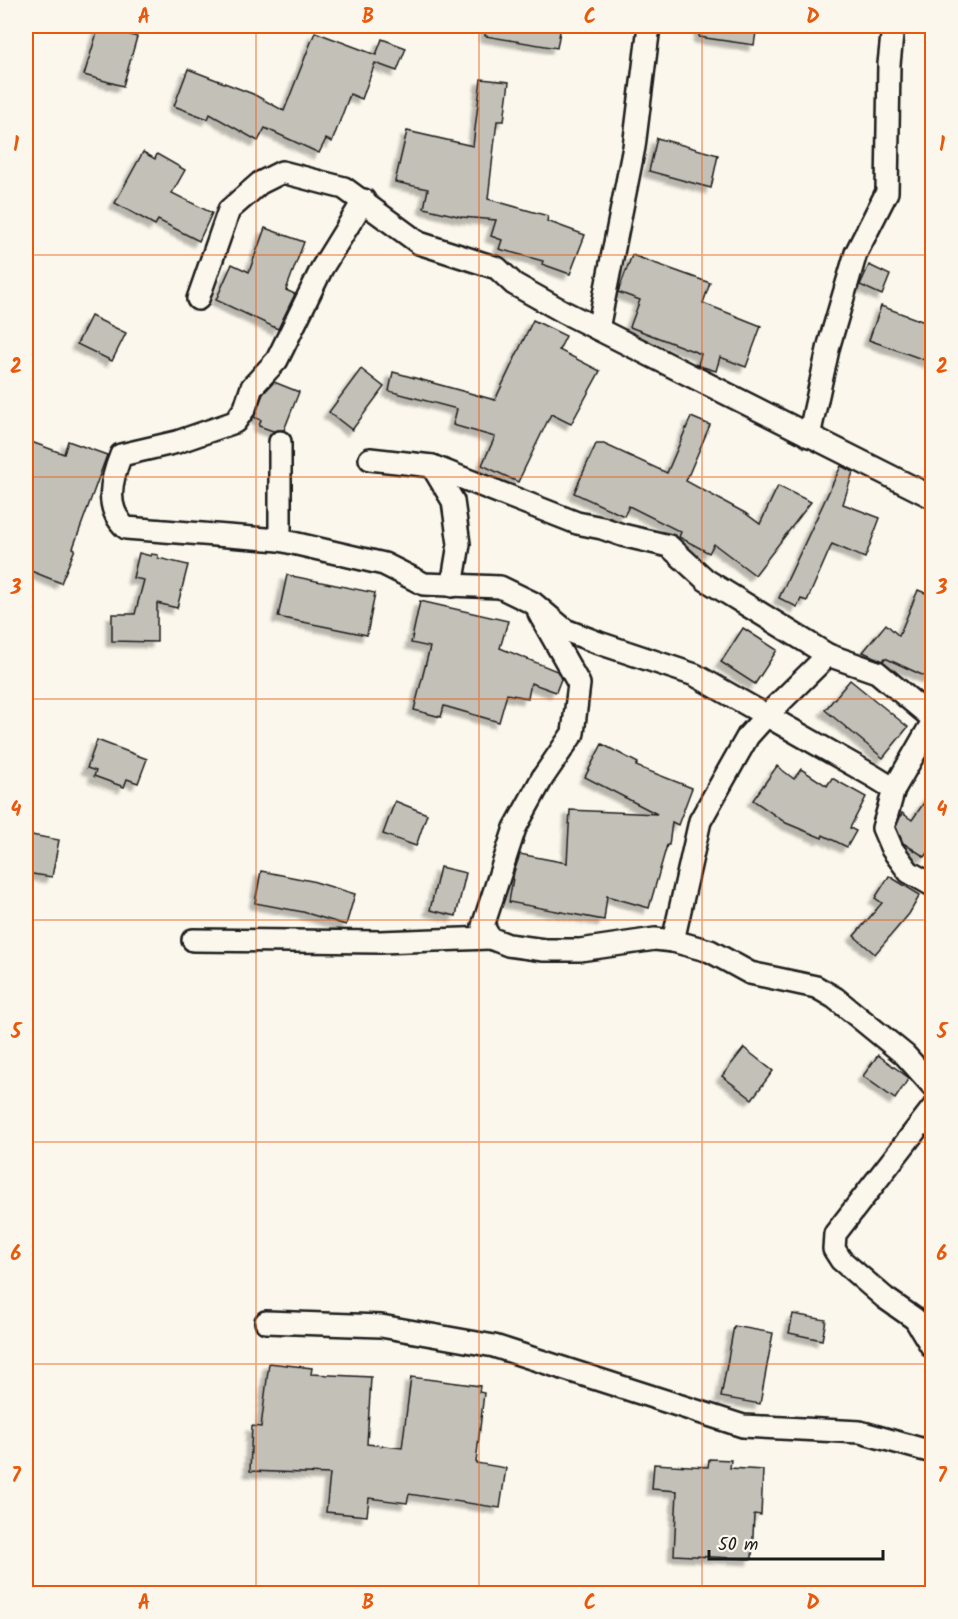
<svg xmlns="http://www.w3.org/2000/svg" width="958" height="1619" font-family="Kalam,sans-serif">
	<style>
		.building { fill: #c3c0b8; stroke: #1c1c1c; stroke-width: 1.5; filter: url(#shadow) }
		.lines { fill: none; stroke-linecap: round; stroke-linejoin: round }
		.street-casing { stroke: #1c1c1c; stroke-width: 26 }
		.street { stroke: #fbf7ec; stroke-width: 21 }
		.grid { fill: none; stroke: #e8590c; stroke-width: 1.5; stroke-opacity: 0.55 }
		.neatline { fill: none; stroke: #e8590c; stroke-width: 2 }
		.grid-label { font-size: 20px; text-anchor: middle; font-weight: bold; fill: #e8590c }
	</style>
	<defs>
		<filter id="shadow"><feDropShadow dx="-5.5" dy="5.5" stdDeviation="1.5" flood-color="#0004"/></filter>
	</defs>
	<rect width="100%" height="100%" fill="#fbf7ec"/>
	<filter id="ink" filterUnits="userSpaceOnUse"><feTurbulence type="fractalNoise" baseFrequency=".0167" numOctaves="2"/><feDisplacementMap in="SourceGraphic" scale="12" xChannelSelector="R" yChannelSelector="G"/><feConvolveMatrix kernelMatrix="1 2 1 2 8 2 1 2 1" color-interpolation-filters="sRGB"/></filter>
	<g filter="url(#ink)">
		<g class="building">
			<path d="M 99,26 L 125,26 L 124,33 L 137,37 L 123,86 L 84,75 Z"/>
			<path d="M 486,26 L 561,26 L 557,48 L 485,36 Z"/>
			<path d="M 700,26 L 757,26 L 754,45 L 699,37 Z"/>
			<path d="M 315,32 L 376,55 L 382,39 L 406,48 L 397,71 L 375,63 L 362,99 L 350,94 L 332,142 L 326,139 L 319,153 L 265,128 L 258,141 L 210,114 L 208,119 L 174,106 L 188,69 L 253,94 L 284,111 Z"/>
			<path d="M 481,79 L 509,82 L 504,121 L 497,121 L 488,199 L 548,216 L 547,221 L 585,235 L 570,274 L 542,264 L 543,261 L 499,249 L 502,240 L 491,236 L 496,220 L 462,217 L 424,208 L 428,189 L 395,182 L 407,131 L 473,146 Z"/>
			<path d="M 657,138 L 718,155 L 711,188 L 649,171 Z"/>
			<path d="M 143,152 L 155,159 L 157,154 L 185,170 L 172,193 L 212,213 L 199,241 L 158,220 L 155,225 L 115,203 Z"/>
			<path d="M 265,228 L 304,242 L 286,290 L 295,294 L 278,329 L 216,300 L 232,264 L 249,272 Z"/>
			<path d="M 632,255 L 710,283 L 703,303 L 761,326 L 746,367 L 720,357 L 716,371 L 703,367 L 698,365 L 701,354 L 630,327 L 640,300 L 618,292 Z"/>
			<path d="M 869,265 L 890,275 L 882,295 L 860,285 Z"/>
			<path d="M 881,306 L 933,325 L 933,363 L 869,340 Z"/>
			<path d="M 91,316 L 126,333 L 112,361 L 77,344 Z"/>
			<path d="M 533,320 L 566,336 L 559,350 L 600,371 L 571,424 L 551,414 L 518,482 L 482,465 L 495,437 L 453,425 L 457,409 L 389,391 L 393,372 L 495,400 Z"/>
			<path d="M 361,369 L 384,387 L 352,430 L 329,412 Z"/>
			<path d="M 274,382 L 299,392 L 284,430 L 273,431 L 259,426 L 261,420 L 254,417 L 263,394 Z"/>
			<path d="M 691,417 L 710,425 L 686,481 L 745,513 L 760,524 L 778,486 L 811,502 L 755,575 L 714,544 L 709,553 L 679,537 L 681,532 L 629,506 L 624,516 L 574,493 L 596,444 L 604,444 L 667,473 Z"/>
			<path d="M 26,440 L 64,454 L 68,441 L 107,455 L 73,548 L 75,549 L 61,583 L 26,569 Z"/>
			<path d="M 841,466 L 853,472 L 843,504 L 880,518 L 865,558 L 832,544 L 807,601 L 801,599 L 797,607 L 779,598 Z"/>
			<path d="M 139,553 L 151,556 L 151,554 L 158,555 L 158,558 L 188,565 L 177,608 L 157,603 L 157,642 L 112,641 L 112,614 L 135,614 L 144,580 L 133,578 Z"/>
			<path d="M 287,575 L 375,593 L 367,635 L 278,617 Z"/>
			<path d="M 918,590 L 933,596 L 933,680 L 885,658 L 883,661 L 863,652 L 886,624 L 899,636 Z"/>
			<path d="M 420,601 L 508,621 L 500,648 L 557,671 L 561,679 L 556,692 L 531,683 L 528,698 L 507,694 L 499,722 L 444,706 L 441,717 L 414,710 L 430,647 L 411,643 Z"/>
			<path d="M 743,628 L 777,650 L 755,684 L 721,662 Z"/>
			<path d="M 850,680 L 908,727 L 883,758 L 825,710 Z"/>
			<path d="M 97,740 L 147,759 L 138,783 L 127,779 L 124,787 L 94,776 L 96,771 L 87,768 Z"/>
			<path d="M 602,744 L 638,763 L 636,766 L 692,788 L 678,825 L 672,822 L 669,845 L 667,845 L 649,908 L 607,896 L 604,920 L 509,902 L 514,872 L 520,854 L 567,863 L 570,810 L 657,814 L 585,777 Z"/>
			<path d="M 777,766 L 794,779 L 801,769 L 827,786 L 832,778 L 866,797 L 850,828 L 856,831 L 847,847 L 823,835 L 822,838 L 786,823 L 753,800 Z"/>
			<path d="M 933,790 L 933,846 L 925,857 L 903,843 L 896,827 L 902,813 L 912,820 Z"/>
			<path d="M 395,801 L 427,814 L 416,846 L 383,834 Z"/>
			<path d="M 26,834 L 59,840 L 52,877 L 26,873 Z"/>
			<path d="M 440,867 L 466,873 L 456,916 L 430,910 Z"/>
			<path d="M 261,871 L 312,881 L 355,894 L 346,925 L 303,912 L 255,903 Z"/>
			<path d="M 889,876 L 920,895 L 909,914 L 875,954 L 854,936 L 882,903 L 875,898 Z"/>
			<path d="M 744,1048 L 773,1071 L 752,1099 L 722,1076 Z"/>
			<path d="M 878,1055 L 909,1078 L 895,1099 L 863,1076 Z"/>
			<path d="M 793,1314 L 826,1320 L 822,1340 L 789,1333 Z"/>
			<path d="M 734,1326 L 773,1333 L 760,1404 L 721,1397 Z"/>
			<path d="M 269,1363 L 312,1368 L 311,1374 L 371,1377 L 367,1444 L 402,1448 L 411,1377 L 480,1386 L 479,1392 L 484,1393 L 476,1463 L 506,1468 L 500,1508 L 409,1494 L 407,1503 L 369,1498 L 367,1516 L 326,1512 L 330,1474 L 250,1471 L 252,1426 L 261,1427 Z"/>
			<path d="M 709,1459 L 731,1460 L 730,1468 L 763,1470 L 761,1515 L 754,1514 L 752,1559 L 674,1555 L 677,1491 L 652,1489 L 654,1464 L 708,1467 Z"/>
		</g>
		<g class="lines">
			<defs>
				<g id="street">
					<path d="M 364,200 L 322,268 L 277,360 L 252,387 L 245,408 L 235,422 L 177,442 L 121,455 C 111,480 104,508 126,528 L 280,540 L 384,564 L 424,584 L 500,587 L 533,603 L 565,630 L 599,643 L 695,675 L 873,776 L 894,789"/>
					<path d="M 198,299 L 229,210 L 260,183 L 282,172 L 344,188 L 419,243 L 497,268 L 514,284 L 564,312 L 932,497"/>
					<path d="M 598,329 L 634,147 L 649,26"/>
					<path d="M 809,436 L 829,345 L 856,253 L 887,192 L 889,64 L 893,26"/>
					<path d="M 280,442 L 280,540"/>
					<path d="M 370,459 L 432,466 L 453,501 L 459,544 L 452,586"/>
					<path d="M 432,466 L 577,523 L 602,528 L 622,535 L 669,546 L 706,580 L 828,655 L 877,672 L 932,718"/>
					<path d="M 539,613 L 579,684 L 573,733 L 543,777 L 515,828 L 483,926 L 490,938 L 508,945 L 544,950 L 580,950 L 655,939 L 673,941 L 710,951 L 750,973 L 816,987 L 835,998 L 905,1055 L 932,1085"/>
					<path d="M 932,723 L 894,789 L 883,828 L 892,849 L 909,872 L 932,885"/>
					<path d="M 193,940 L 380,942 L 490,938"/>
					<path d="M 673,941 L 700,821 L 748,736 L 766,716 L 828,655"/>
					<path d="M 932,1109 L 835,1234 L 834,1249 L 841,1260 L 885,1298 L 915,1319 L 932,1347"/>
					<path d="M 266,1322 L 381,1326 L 494,1346 L 743,1426 L 860,1432 L 932,1452"/>
				</g>
			</defs>
			<use href="#street" class="street-casing"/>
			<use href="#street" class="street"/>
		</g>
	</g>
	<path class="grid" d="M 256,26 L 256,1594M 479,26 L 479,1594M 702,26 L 702,1594M 26,255 L 932,255M 26,477 L 932,477M 26,699 L 932,699M 26,920 L 932,920M 26,1142 L 932,1142M 26,1364 L 932,1364"/>
	<rect width="958" height="1619" fill="none" stroke="#fbf7ec" stroke-width="66"/>
	<path d="M709 1550v9h174v-9" fill="none" stroke="#1c1c1c" stroke-width="3"/>
	<text x="718" y="1550" font-size="18" fill="#1c1c1c" stroke="#fbf7ec" stroke-width="4.5" paint-order="stroke">50 m</text>
	<rect x="33" y="33" width="892" height="1553" class="neatline"/>
	<g class="grid-label">
		<text x="144" y="23">A</text>
		<text x="368" y="23">B</text>
		<text x="590" y="23">C</text>
		<text x="813" y="23">D</text>
		<text x="16" y="151">1</text>
		<text x="942" y="151">1</text>
		<text x="16" y="373">2</text>
		<text x="942" y="373">2</text>
		<text x="16" y="594">3</text>
		<text x="942" y="594">3</text>
		<text x="16" y="816">4</text>
		<text x="942" y="816">4</text>
		<text x="16" y="1038">5</text>
		<text x="942" y="1038">5</text>
		<text x="16" y="1260">6</text>
		<text x="942" y="1260">6</text>
		<text x="16" y="1482">7</text>
		<text x="942" y="1482">7</text>
		<text x="144" y="1609">A</text>
		<text x="368" y="1609">B</text>
		<text x="590" y="1609">C</text>
		<text x="813" y="1609">D</text>
	</g>
</svg>
